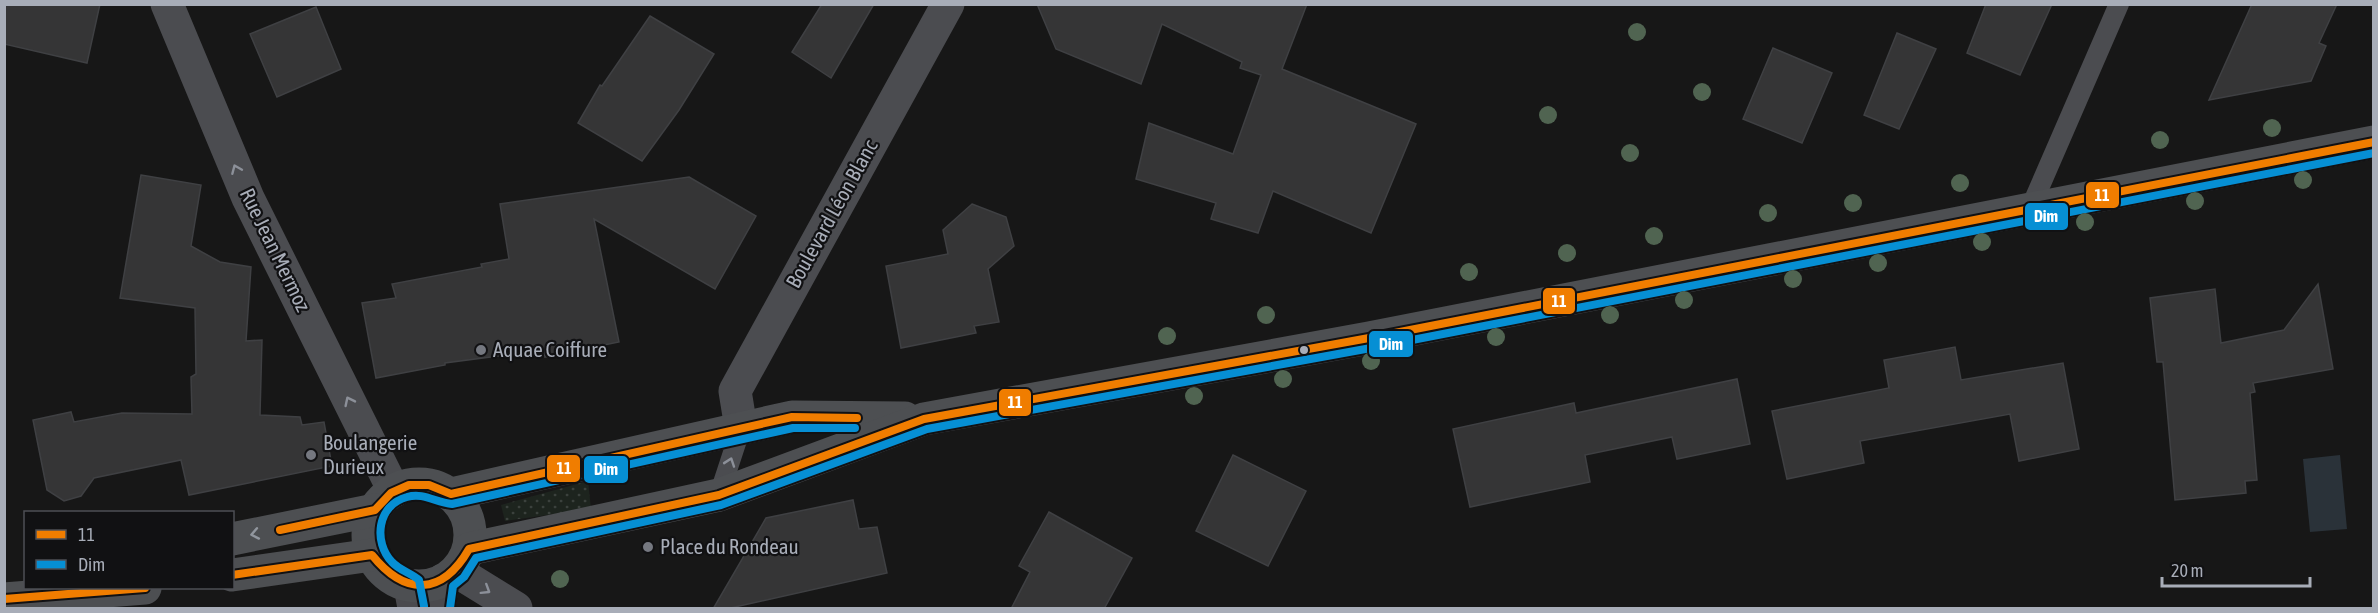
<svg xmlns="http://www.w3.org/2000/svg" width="2378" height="613" font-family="'Asap Condensed',sans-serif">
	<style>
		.grass { fill: url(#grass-dots) }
		.water { fill: #2a3239 }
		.building { fill: #353536; stroke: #3f4043; stroke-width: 1.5 }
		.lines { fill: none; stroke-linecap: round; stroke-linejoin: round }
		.lane { stroke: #4b4c50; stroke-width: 20 }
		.street { stroke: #4b4c50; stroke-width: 33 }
		.secondary { stroke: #4a4a4e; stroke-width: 33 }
		.primary { stroke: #4d4f52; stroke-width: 33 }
		.bus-1-casing { stroke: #111113; stroke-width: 12 }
		.bus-2-casing { stroke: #111113; stroke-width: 12 }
		.bus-1 { stroke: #f07d00; stroke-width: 8 }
		.bus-2 { stroke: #068fd4; stroke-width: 8 }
		.tree { fill: #506451 }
		.oneway { stroke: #8c9099 }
		.oneway2 { stroke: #91969e }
		.poi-dot { fill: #757880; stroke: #111113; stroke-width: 2 }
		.bus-dot { fill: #a8adb8; stroke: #111113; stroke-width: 2 }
		.labels { text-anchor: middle; stroke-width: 4.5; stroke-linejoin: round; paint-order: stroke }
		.street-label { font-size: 21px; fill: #a8adb8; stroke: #111113 }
		.poi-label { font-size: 21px; fill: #a8adb8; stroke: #111113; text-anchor: start }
		.line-badge { stroke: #111113; stroke-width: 2 }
		.badge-label { font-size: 16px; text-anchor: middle; font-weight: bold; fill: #fff }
	</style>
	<defs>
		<pattern id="grass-dots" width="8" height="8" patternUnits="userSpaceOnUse" patternTransform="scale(1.5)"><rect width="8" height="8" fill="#1d241e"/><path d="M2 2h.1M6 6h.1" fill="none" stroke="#3b413d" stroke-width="1.8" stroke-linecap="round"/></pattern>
	</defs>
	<rect width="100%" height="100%" fill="#171717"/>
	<path class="grass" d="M 588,481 L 591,509 L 505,521 L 501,505 Z"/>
	<path class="water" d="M 2340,455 L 2347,529 L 2310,532 L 2303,459 Z"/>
	<g class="building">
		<path d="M 4,4 L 100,4 L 87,63 L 4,44 Z"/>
		<path d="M 822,4 L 874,4 L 831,78 L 792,52 Z"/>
		<path d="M 1037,4 L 1307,4 L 1282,69 L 1416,124 L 1371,233 L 1273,191 L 1258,233 L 1211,219 L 1216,203 L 1136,179 L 1149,123 L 1233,154 L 1261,75 L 1240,68 L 1242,62 L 1162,24 L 1141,84 L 1056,49 Z"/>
		<path d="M 1986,4 L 2052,4 L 2020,75 L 1967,53 Z"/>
		<path d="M 2252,4 L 2337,4 L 2319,43 L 2326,46 L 2311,81 L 2209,100 Z"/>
		<path d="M 316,7 L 341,69 L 277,97 L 250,34 Z"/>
		<path d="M 650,16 L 714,54 L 679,110 L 642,161 L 578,123 L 600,85 L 602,86 Z"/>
		<path d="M 1897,33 L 1936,49 L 1899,129 L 1864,115 Z"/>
		<path d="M 1773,48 L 1832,73 L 1802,143 L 1743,119 Z"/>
		<path d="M 141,175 L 201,185 L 191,246 L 220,262 L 251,267 L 246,341 L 262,340 L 260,415 L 300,417 L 302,425 L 324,422 L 332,466 L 189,495 L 181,460 L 94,478 L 81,496 L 64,501 L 47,490 L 33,420 L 71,412 L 74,422 L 122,413 L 192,414 L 191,377 L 196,374 L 195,308 L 120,298 Z"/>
		<path d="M 689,177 L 756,216 L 715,289 L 594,219 L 619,342 L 545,357 L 544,350 L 445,363 L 445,365 L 376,378 L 362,303 L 396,298 L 392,284 L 482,267 L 481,264 L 509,259 L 500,204 Z"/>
		<path d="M 972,204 L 1006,217 L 1014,246 L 988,269 L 999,322 L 974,326 L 976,333 L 901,348 L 886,266 L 948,254 L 943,230 Z"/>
		<path d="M 2318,284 L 2333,369 L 2253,383 L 2255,392 L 2250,393 L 2257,480 L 2245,481 L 2246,493 L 2175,500 L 2163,362 L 2157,362 L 2150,298 L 2215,289 L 2221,343 L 2284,330 Z"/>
		<path d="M 1955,347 L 1961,380 L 2063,363 L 2079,449 L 2019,461 L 2010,414 L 1860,441 L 1864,463 L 1787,479 L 1772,411 L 1889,388 L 1884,360 Z"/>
		<path d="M 1737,379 L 1750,444 L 1677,459 L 1672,437 L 1585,455 L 1590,482 L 1470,507 L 1453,429 L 1574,403 L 1576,413 Z"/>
		<path d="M 1233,455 L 1306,491 L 1268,566 L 1196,531 Z"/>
		<path d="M 853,500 L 859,529 L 877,527 L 887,573 L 726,609 L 713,609 L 766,518 Z"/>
		<path d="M 1049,512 L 1132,558 L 1104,609 L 1011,609 L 1030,572 L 1019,566 Z"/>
	</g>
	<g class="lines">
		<g class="lane">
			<path d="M 2030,209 L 2119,4"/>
			<path d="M 719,495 L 741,428"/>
		</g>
		<g class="street">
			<path d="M 167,4 L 248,198 L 394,491"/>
			<path d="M 741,428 L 735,391 L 948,4"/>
			<path d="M 456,571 L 516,608"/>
		</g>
		<g class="secondary">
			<path d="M 410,586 L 414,608"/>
			<path d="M 439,608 L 443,580"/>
		</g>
		<g class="primary">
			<circle cx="419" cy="535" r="51"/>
			<path d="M 451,494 L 792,417 L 905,418"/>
			<path d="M 232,539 L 375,510"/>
			<path d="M 469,549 L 719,495 L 924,419 L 1369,338 L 2374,142"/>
			<path d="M 232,575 L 372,555"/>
			<path d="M 4,599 L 145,588"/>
		</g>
		<defs>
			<g id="bus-1">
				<path d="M 280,530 L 375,510 L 391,493 L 409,485 L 429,485 L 451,494 L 792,417 L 857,418"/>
				<path d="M 232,575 L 372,555 C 405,596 442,596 469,549 L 719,495 L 924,419 L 1369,338 L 2374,142"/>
				<path d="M 4,599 L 145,588"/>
			</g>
			<g id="bus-2">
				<path d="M 424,606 L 419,580 C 411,573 399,570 392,562 C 373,542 377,505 407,497 C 424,492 436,503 452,504 L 793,428 L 855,428"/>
				<path d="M 450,608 L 453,586 L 464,577 L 476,558 L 721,505 L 927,429 L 1371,348 L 2374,153"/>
			</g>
		</defs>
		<use href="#bus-1" class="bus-1-casing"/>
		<use href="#bus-2" class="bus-2-casing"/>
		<use href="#bus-1" class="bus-1"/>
		<use href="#bus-2" class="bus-2"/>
	</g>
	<g class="tree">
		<circle cx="1637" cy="32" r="9"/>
		<circle cx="1702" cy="92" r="9"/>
		<circle cx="1548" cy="115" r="9"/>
		<circle cx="2272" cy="128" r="9"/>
		<circle cx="2160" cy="140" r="9"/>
		<circle cx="1630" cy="153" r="9"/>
		<circle cx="2303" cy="180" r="9"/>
		<circle cx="1960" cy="183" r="9"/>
		<circle cx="2195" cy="201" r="9"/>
		<circle cx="1853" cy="203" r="9"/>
		<circle cx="1768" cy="213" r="9"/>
		<circle cx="2085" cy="222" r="9"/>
		<circle cx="1654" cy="236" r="9"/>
		<circle cx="1982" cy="242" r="9"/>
		<circle cx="1567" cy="253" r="9"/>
		<circle cx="1878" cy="263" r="9"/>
		<circle cx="1469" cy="272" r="9"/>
		<circle cx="1793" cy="279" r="9"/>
		<circle cx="1684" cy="300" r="9"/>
		<circle cx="1266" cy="315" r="9"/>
		<circle cx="1610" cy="315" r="9"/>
		<circle cx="1167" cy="336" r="9"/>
		<circle cx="1496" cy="337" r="9"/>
		<circle cx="1371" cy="361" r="9"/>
		<circle cx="1283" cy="379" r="9"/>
		<circle cx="1194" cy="396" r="9"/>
		<circle cx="560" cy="579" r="9"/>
	</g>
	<defs><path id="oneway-chevron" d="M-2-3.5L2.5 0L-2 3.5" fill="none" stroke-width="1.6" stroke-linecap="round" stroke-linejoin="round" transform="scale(1.5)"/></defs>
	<g class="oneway">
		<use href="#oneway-chevron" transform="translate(236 169) rotate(-113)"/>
		<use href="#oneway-chevron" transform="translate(349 401) rotate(-116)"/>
		<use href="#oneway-chevron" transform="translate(730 462) rotate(-71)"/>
		<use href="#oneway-chevron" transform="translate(486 590) rotate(32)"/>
	</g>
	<use class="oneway2" href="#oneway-chevron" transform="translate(255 534) rotate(169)"/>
	<g class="poi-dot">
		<circle cx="481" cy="350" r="6"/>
		<circle cx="311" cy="455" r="6"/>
		<circle cx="648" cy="547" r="6"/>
	</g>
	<circle class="bus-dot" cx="1304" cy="350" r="5"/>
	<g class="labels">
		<g class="street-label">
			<text transform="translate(832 214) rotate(-61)" y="7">Boulevard Léon Blanc</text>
			<text transform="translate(275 250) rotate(64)" y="7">Rue Jean Mermoz</text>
		</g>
		<g class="poi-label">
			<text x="493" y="357">Aquae Coiffure</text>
			<text x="323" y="450">Boulangerie<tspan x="323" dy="24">Durieux</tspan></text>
			<text x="660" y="554">Place du Rondeau</text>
		</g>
	</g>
	<g class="line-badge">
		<rect x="2085" y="181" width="35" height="28" rx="6" fill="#f07d00"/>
		<rect x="2024" y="202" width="45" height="29" rx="6" fill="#068fd4"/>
		<rect x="1542" y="287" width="34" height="28" rx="6" fill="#f07d00"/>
		<rect x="1368" y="330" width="46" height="28" rx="6" fill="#068fd4"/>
		<rect x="998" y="388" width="34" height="29" rx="6" fill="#f07d00"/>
		<rect x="546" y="454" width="35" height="29" rx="6" fill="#f07d00"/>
		<rect x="583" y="455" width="46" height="29" rx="6" fill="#068fd4"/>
	</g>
	<g class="badge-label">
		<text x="2102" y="201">11</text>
		<text x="2046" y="222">Dim</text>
		<text x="1559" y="307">11</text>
		<text x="1391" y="350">Dim</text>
		<text x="1015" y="408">11</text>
		<text x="564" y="474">11</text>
		<text x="606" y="475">Dim</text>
	</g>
	<rect width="2378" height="613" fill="none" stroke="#a8adb8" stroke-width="12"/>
	<rect x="24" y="511" width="210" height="78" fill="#111113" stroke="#4d4f55" stroke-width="1.5"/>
	<rect x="36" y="530" width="30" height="9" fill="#f07d00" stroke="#4d4f55" stroke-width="1.5"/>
	<text x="78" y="541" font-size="18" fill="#a8adb8">11</text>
	<rect x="36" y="560" width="30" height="9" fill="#068fd4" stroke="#4d4f55" stroke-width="1.5"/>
	<text x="78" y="571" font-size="18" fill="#a8adb8">Dim</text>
	<path d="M2162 577v9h148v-9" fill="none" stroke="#a8adb8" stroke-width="3"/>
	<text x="2171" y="577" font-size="18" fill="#a8adb8" stroke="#111113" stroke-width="4.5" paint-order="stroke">20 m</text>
</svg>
